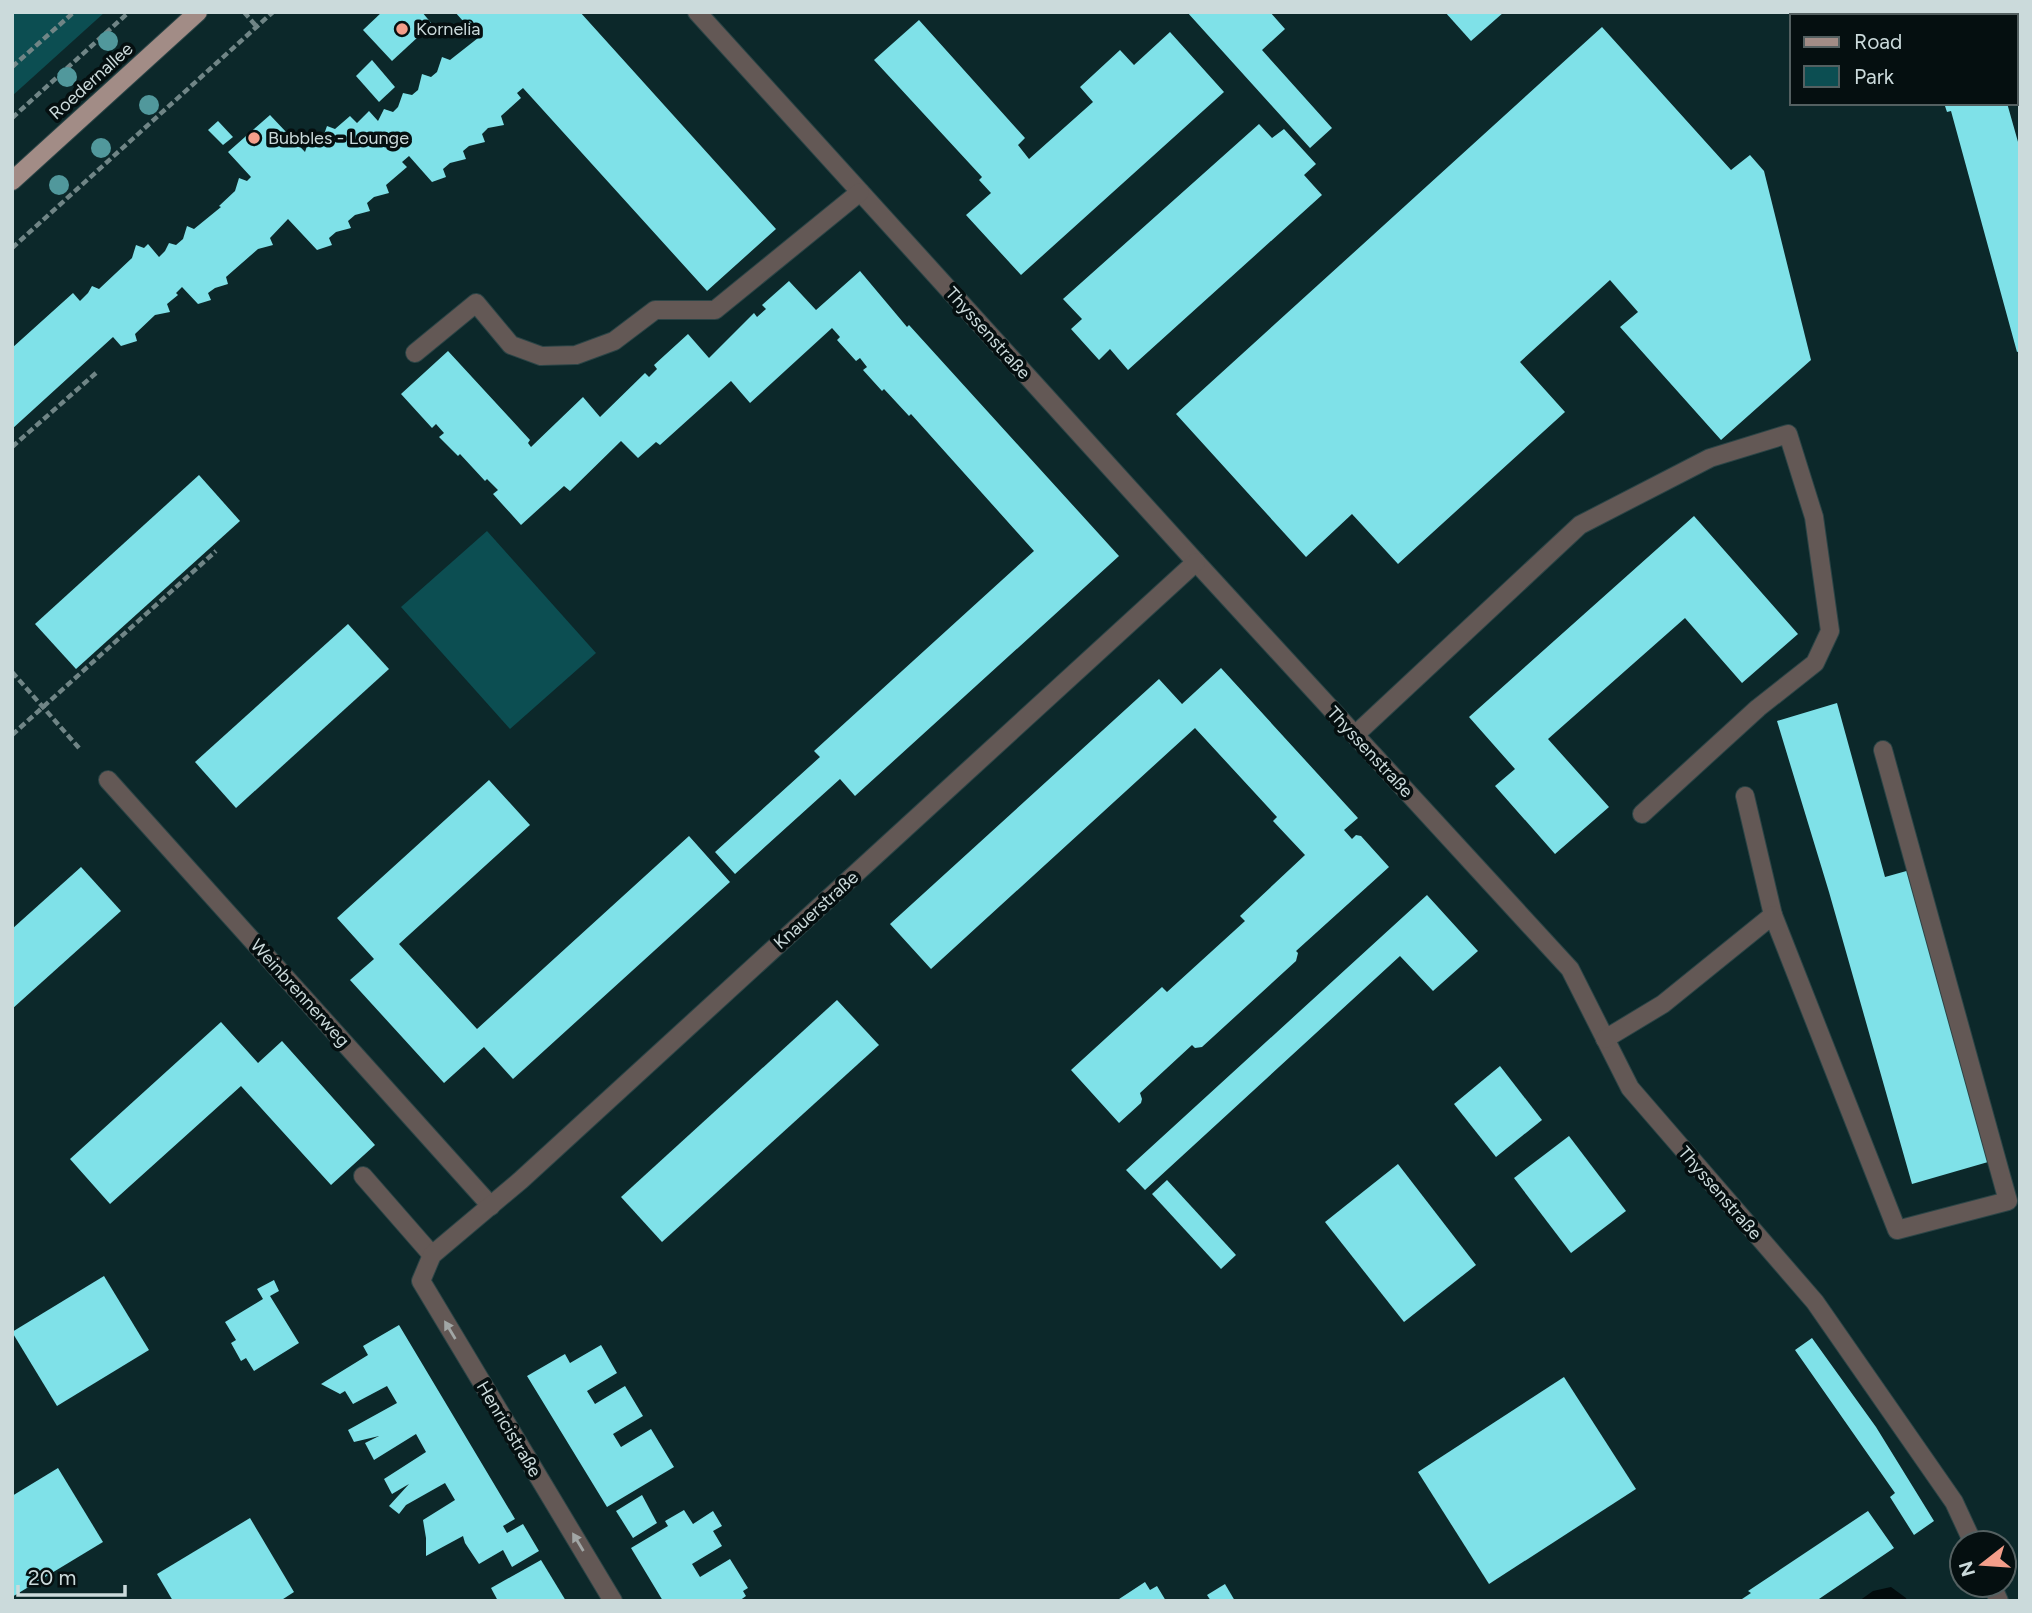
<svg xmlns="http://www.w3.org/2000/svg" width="2032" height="1613" font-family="Figtree,sans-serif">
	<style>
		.green { fill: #0c4e52 }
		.water { fill: #020b0c }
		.building { fill: #7fe1e8 }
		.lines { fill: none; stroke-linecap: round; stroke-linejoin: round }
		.minor-casing { stroke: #2b4446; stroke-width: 20 }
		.major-casing { stroke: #2b4446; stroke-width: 20 }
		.path { stroke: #708586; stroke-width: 4.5; stroke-dasharray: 7 3.5; stroke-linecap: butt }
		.minor { stroke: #635855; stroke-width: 18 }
		.major { stroke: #a28c86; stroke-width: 18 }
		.tree { fill: #51989c }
		.oneway { fill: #a1a6a5 }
		.poi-dot { fill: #f49e8a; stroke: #050f10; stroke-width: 2.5 }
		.labels { text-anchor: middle; stroke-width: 7; stroke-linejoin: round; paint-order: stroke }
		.poi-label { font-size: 18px; fill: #cbdadb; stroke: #050f10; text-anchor: start }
		.street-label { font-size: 18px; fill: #cbdadb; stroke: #050f10 }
	</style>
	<rect width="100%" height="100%" fill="#0c282a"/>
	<g class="green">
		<path d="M 12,12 L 105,12 L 12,96 Z"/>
		<path d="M 487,531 L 596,653 L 510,729 L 401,607 Z"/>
	</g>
	<path class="water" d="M 1891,1587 L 1906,1598 L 1907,1601 L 1859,1601 L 1873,1591 Z"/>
	<g class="building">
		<path d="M 382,12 L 422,12 L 432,24 L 392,61 L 363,30 Z"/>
		<path d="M 455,12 L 580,12 L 776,229 L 707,291 L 523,88 L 517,93 L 521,98 L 501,116 L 504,125 L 488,128 L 482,134 L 485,142 L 469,146 L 463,151 L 466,159 L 450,163 L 443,169 L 446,177 L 432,182 L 409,156 L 402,162 L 407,167 L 386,185 L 389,193 L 374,197 L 367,203 L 370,211 L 355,215 L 348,221 L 351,228 L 336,232 L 329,238 L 332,245 L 317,250 L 288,219 L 270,238 L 273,245 L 258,249 L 226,277 L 228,284 L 215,288 L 208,293 L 211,300 L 198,304 L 182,287 L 176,293 L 178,295 L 167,304 L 170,312 L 155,315 L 135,334 L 137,341 L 121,346 L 113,337 L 12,429 L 12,348 L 73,293 L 80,301 L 88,293 L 92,286 L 99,289 L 132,258 L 136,245 L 144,248 L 148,244 L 159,257 L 165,251 L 169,243 L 176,245 L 183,239 L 187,226 L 194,229 L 221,207 L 219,206 L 235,191 L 239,178 L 247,181 L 251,177 L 228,152 L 270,115 L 305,152 L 308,143 L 316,146 L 322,140 L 327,126 L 335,129 L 350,116 L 357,123 L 369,111 L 378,121 L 384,109 L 393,112 L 398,107 L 403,93 L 412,95 L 418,90 L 422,74 L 431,77 L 437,72 L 442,57 L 450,60 L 478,38 Z"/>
		<path d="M 1187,12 L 1270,12 L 1285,29 L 1262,50 L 1332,128 L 1310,148 Z"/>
		<path d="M 1445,12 L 1504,12 L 1471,41 Z"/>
		<path d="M 919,20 L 1025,138 L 1018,145 L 1029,159 L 1093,102 L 1080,87 L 1120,50 L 1134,65 L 1170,32 L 1224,92 L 1021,275 L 966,215 L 991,193 L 979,180 L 982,177 L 874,60 Z"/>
		<path d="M 1602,27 L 1731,170 L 1750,155 L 1764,171 L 1811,360 L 1721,440 L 1620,327 L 1638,312 L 1610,280 L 1520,362 L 1565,412 L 1398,564 L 1352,514 L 1306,557 L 1176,414 Z"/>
		<path d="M 372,60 L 395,87 L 379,102 L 356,76 Z"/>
		<path d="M 1944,103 L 2007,103 L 2020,149 L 2020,351 L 2017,352 L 1951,111 L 1947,112 Z"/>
		<path d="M 218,121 L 233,137 L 223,145 L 208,130 Z"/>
		<path d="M 1259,124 L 1272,138 L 1284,129 L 1316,164 L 1304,175 L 1322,195 L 1128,370 L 1110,349 L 1099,360 L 1071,329 L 1082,319 L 1063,299 Z"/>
		<path d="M 860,271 L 907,327 L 909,325 L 1119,556 L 855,796 L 840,779 L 735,874 L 715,852 L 820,757 L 814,751 L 1034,551 L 911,414 L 909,416 L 884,389 L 882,391 L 863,370 L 867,367 L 860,358 L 856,361 L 837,340 L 840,337 L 832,328 L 750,403 L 731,381 L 660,445 L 656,442 L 638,458 L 621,441 L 570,491 L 564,486 L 521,525 L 493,494 L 498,490 L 487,479 L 485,481 L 460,454 L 458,456 L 439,437 L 444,433 L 436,424 L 432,428 L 401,394 L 448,351 L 530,440 L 528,443 L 531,447 L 583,397 L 600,417 L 645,373 L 649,377 L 657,369 L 654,365 L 688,334 L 709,358 L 754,313 L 757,317 L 766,309 L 762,305 L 789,281 L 816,310 Z"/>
		<path d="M 199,475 L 240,521 L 76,669 L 35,624 Z"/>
		<path d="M 1694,516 L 1798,634 L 1742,683 L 1685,618 L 1548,739 L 1609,807 L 1555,854 L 1495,786 L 1515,769 L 1469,717 Z"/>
		<path d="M 348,624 L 389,669 L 236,808 L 195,762 Z"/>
		<path d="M 1221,668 L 1358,818 L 1344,830 L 1352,839 L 1356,835 L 1361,836 L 1389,867 L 1296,951 L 1298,953 L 1296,961 L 1202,1047 L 1195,1048 L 1192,1045 L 1140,1093 L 1142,1099 L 1141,1103 L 1119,1123 L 1071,1070 L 1162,987 L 1167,992 L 1245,921 L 1240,916 L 1305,855 L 1273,821 L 1277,817 L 1195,728 L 931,969 L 890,924 L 1159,679 L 1182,704 Z"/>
		<path d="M 1837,703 L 1885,877 L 1910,870 L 1995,1160 L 1912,1184 L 1829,892 L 1777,721 Z"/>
		<path d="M 489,780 L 530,825 L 399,944 L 477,1029 L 689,836 L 730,882 L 513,1079 L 484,1047 L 444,1083 L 350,980 L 374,959 L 337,918 Z"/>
		<path d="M 81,867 L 121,911 L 12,1009 L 12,929 Z"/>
		<path d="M 1427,895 L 1478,951 L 1433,991 L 1400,956 L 1145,1190 L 1126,1170 Z"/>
		<path d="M 837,1000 L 879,1045 L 662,1242 L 621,1197 Z"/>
		<path d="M 221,1022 L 258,1063 L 282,1041 L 375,1145 L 331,1185 L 241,1086 L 110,1204 L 70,1159 Z"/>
		<path d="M 1500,1066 L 1542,1120 L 1496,1157 L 1454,1104 Z"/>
		<path d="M 1569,1136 L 1626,1211 L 1571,1253 L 1514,1178 Z"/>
		<path d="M 1398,1164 L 1476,1265 L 1404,1322 L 1325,1222 Z"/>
		<path d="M 1167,1180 L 1236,1255 L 1221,1269 L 1152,1194 Z"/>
		<path d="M 104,1276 L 149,1350 L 57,1406 L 12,1332 Z"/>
		<path d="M 274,1280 L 279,1291 L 270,1296 L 299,1343 L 254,1371 L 246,1358 L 241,1361 L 231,1343 L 236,1340 L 225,1322 L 263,1299 L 257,1289 Z"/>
		<path d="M 399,1325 L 515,1519 L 503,1526 L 507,1533 L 523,1524 L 539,1551 L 512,1567 L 503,1550 L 479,1564 L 465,1543 L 463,1536 L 426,1556 L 426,1538 L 423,1520 L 455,1500 L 445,1483 L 406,1505 L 399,1514 L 389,1506 L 409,1484 L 392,1494 L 384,1479 L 426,1452 L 416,1434 L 374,1460 L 365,1443 L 379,1436 L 354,1442 L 348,1430 L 397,1403 L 387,1386 L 353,1404 L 345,1391 L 340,1394 L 321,1384 L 368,1355 L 363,1346 Z"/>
		<path d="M 1812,1338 L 1876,1427 L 1934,1521 L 1914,1535 L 1890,1497 L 1895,1493 L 1795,1350 Z"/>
		<path d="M 601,1345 L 617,1373 L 587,1391 L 595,1404 L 625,1386 L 643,1416 L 613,1434 L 621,1447 L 651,1429 L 674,1467 L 607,1507 L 527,1376 L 565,1354 L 570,1363 Z"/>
		<path d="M 1564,1377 L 1636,1489 L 1489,1584 L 1418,1472 Z"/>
		<path d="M 58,1468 L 103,1542 L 12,1597 L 12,1496 Z"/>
		<path d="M 642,1495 L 657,1523 L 633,1538 L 616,1511 Z"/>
		<path d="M 684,1510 L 693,1524 L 713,1511 L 722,1526 L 713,1531 L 722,1546 L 692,1564 L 700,1577 L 730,1559 L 748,1588 L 743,1591 L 746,1596 L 739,1601 L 663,1601 L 631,1548 L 668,1526 L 665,1521 Z"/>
		<path d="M 1868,1511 L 1894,1548 L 1816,1601 L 1739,1601 L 1751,1593 L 1748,1591 Z"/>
		<path d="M 250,1518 L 294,1592 L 280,1601 L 173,1601 L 157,1574 Z"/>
		<path d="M 541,1560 L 566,1601 L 498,1601 L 491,1588 Z"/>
		<path d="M 1145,1582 L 1150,1590 L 1157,1586 L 1166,1601 L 1116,1601 Z"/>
		<path d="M 1225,1584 L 1235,1601 L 1211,1601 L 1207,1595 Z"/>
	</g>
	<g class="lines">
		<defs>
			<g id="minor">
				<path d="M 697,12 L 1196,562 L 1570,969 L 1630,1088 L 1815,1302 L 1954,1502 L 1973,1543"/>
				<path d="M 415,353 L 476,303 L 511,345 L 541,356 L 576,355 L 614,341 L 655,310 L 715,310 L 860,192"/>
				<path d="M 1355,735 L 1580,525 L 1710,458 L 1788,434 L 1814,517 L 1830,631 L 1815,663 L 1758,708 L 1642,814"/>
				<path d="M 108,780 L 491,1206"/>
				<path d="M 1745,796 L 1773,915"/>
				<path d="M 1605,1039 L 1663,1004 L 1773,915 L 1897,1230 L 2008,1201 L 1883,750"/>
				<path d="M 363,1176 L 432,1255"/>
				<path d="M 1992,1585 L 1999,1601"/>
				<path d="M 613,1601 L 421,1281 L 432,1255 L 521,1180 L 1196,562"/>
			</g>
			<path id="major" d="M 12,181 L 198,12"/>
		</defs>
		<use href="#minor" class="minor-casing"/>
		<use href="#major" class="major-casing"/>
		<g class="path">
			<path d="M 244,12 L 257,27"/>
			<path d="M 12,67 L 74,12"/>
			<path d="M 12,118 L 129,12"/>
			<path d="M 12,248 L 273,12"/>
			<path d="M 12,447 L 96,373"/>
			<path d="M 12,672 L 79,748"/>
			<path d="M 12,735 L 216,551"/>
		</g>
		<use href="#minor" class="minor"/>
		<use href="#major" class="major"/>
	</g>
	<g class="tree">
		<circle cx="108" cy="41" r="10"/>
		<circle cx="67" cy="77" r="10"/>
		<circle cx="149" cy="105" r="10"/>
		<circle cx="101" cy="148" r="10"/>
		<circle cx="59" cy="185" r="10"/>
	</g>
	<defs><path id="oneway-solid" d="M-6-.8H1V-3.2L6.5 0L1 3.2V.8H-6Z" transform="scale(1.75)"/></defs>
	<g class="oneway">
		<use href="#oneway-solid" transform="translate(450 1330) rotate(-121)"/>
		<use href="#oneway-solid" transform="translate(578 1542) rotate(-121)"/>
	</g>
	<g class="poi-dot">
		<circle cx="402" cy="29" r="7"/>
		<circle cx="254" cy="138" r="7"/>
	</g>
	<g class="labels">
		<g class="poi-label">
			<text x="416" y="35">Kornelia</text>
			<text x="268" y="144">Bubbles - Lounge</text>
		</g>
		<g class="street-label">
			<text transform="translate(91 81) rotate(-42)" y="6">Roedernallee</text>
			<text transform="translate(988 333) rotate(48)" y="6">Thyssenstraße</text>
			<text transform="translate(1370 752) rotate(47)" y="6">Thyssenstraße</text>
			<text transform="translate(816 910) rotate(-42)" y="6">Knauerstraße</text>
			<text transform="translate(300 993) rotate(48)" y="6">Weinbrennerweg</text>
			<text transform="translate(1720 1193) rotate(49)" y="6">Thyssenstraße</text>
			<text transform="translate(509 1429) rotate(59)" y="6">Henricistraße</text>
		</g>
	</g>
	<rect width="2032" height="1613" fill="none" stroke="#cbdadb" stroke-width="28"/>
	<rect x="1790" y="14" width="228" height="91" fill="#050f10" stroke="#546061" stroke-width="2"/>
	<rect x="1804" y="37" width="35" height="10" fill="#a28c86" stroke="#546061" stroke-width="2"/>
	<text x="1854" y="49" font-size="21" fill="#cbdadb">Road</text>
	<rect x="1804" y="66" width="35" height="21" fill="#0c4e52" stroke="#546061" stroke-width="2"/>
	<text x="1854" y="84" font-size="21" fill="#cbdadb">Park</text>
	<g transform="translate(1983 1564) rotate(253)"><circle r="33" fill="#050f10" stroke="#546061" stroke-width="2"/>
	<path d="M0-5L12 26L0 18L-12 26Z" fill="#f49e8a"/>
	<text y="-10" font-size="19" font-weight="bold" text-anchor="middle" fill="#cbdadb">N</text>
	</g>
	<path d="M18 1585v10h107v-10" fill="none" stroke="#cbdadb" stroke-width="3.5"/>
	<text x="28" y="1585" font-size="21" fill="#cbdadb" stroke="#050f10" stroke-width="5" paint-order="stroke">20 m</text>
</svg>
